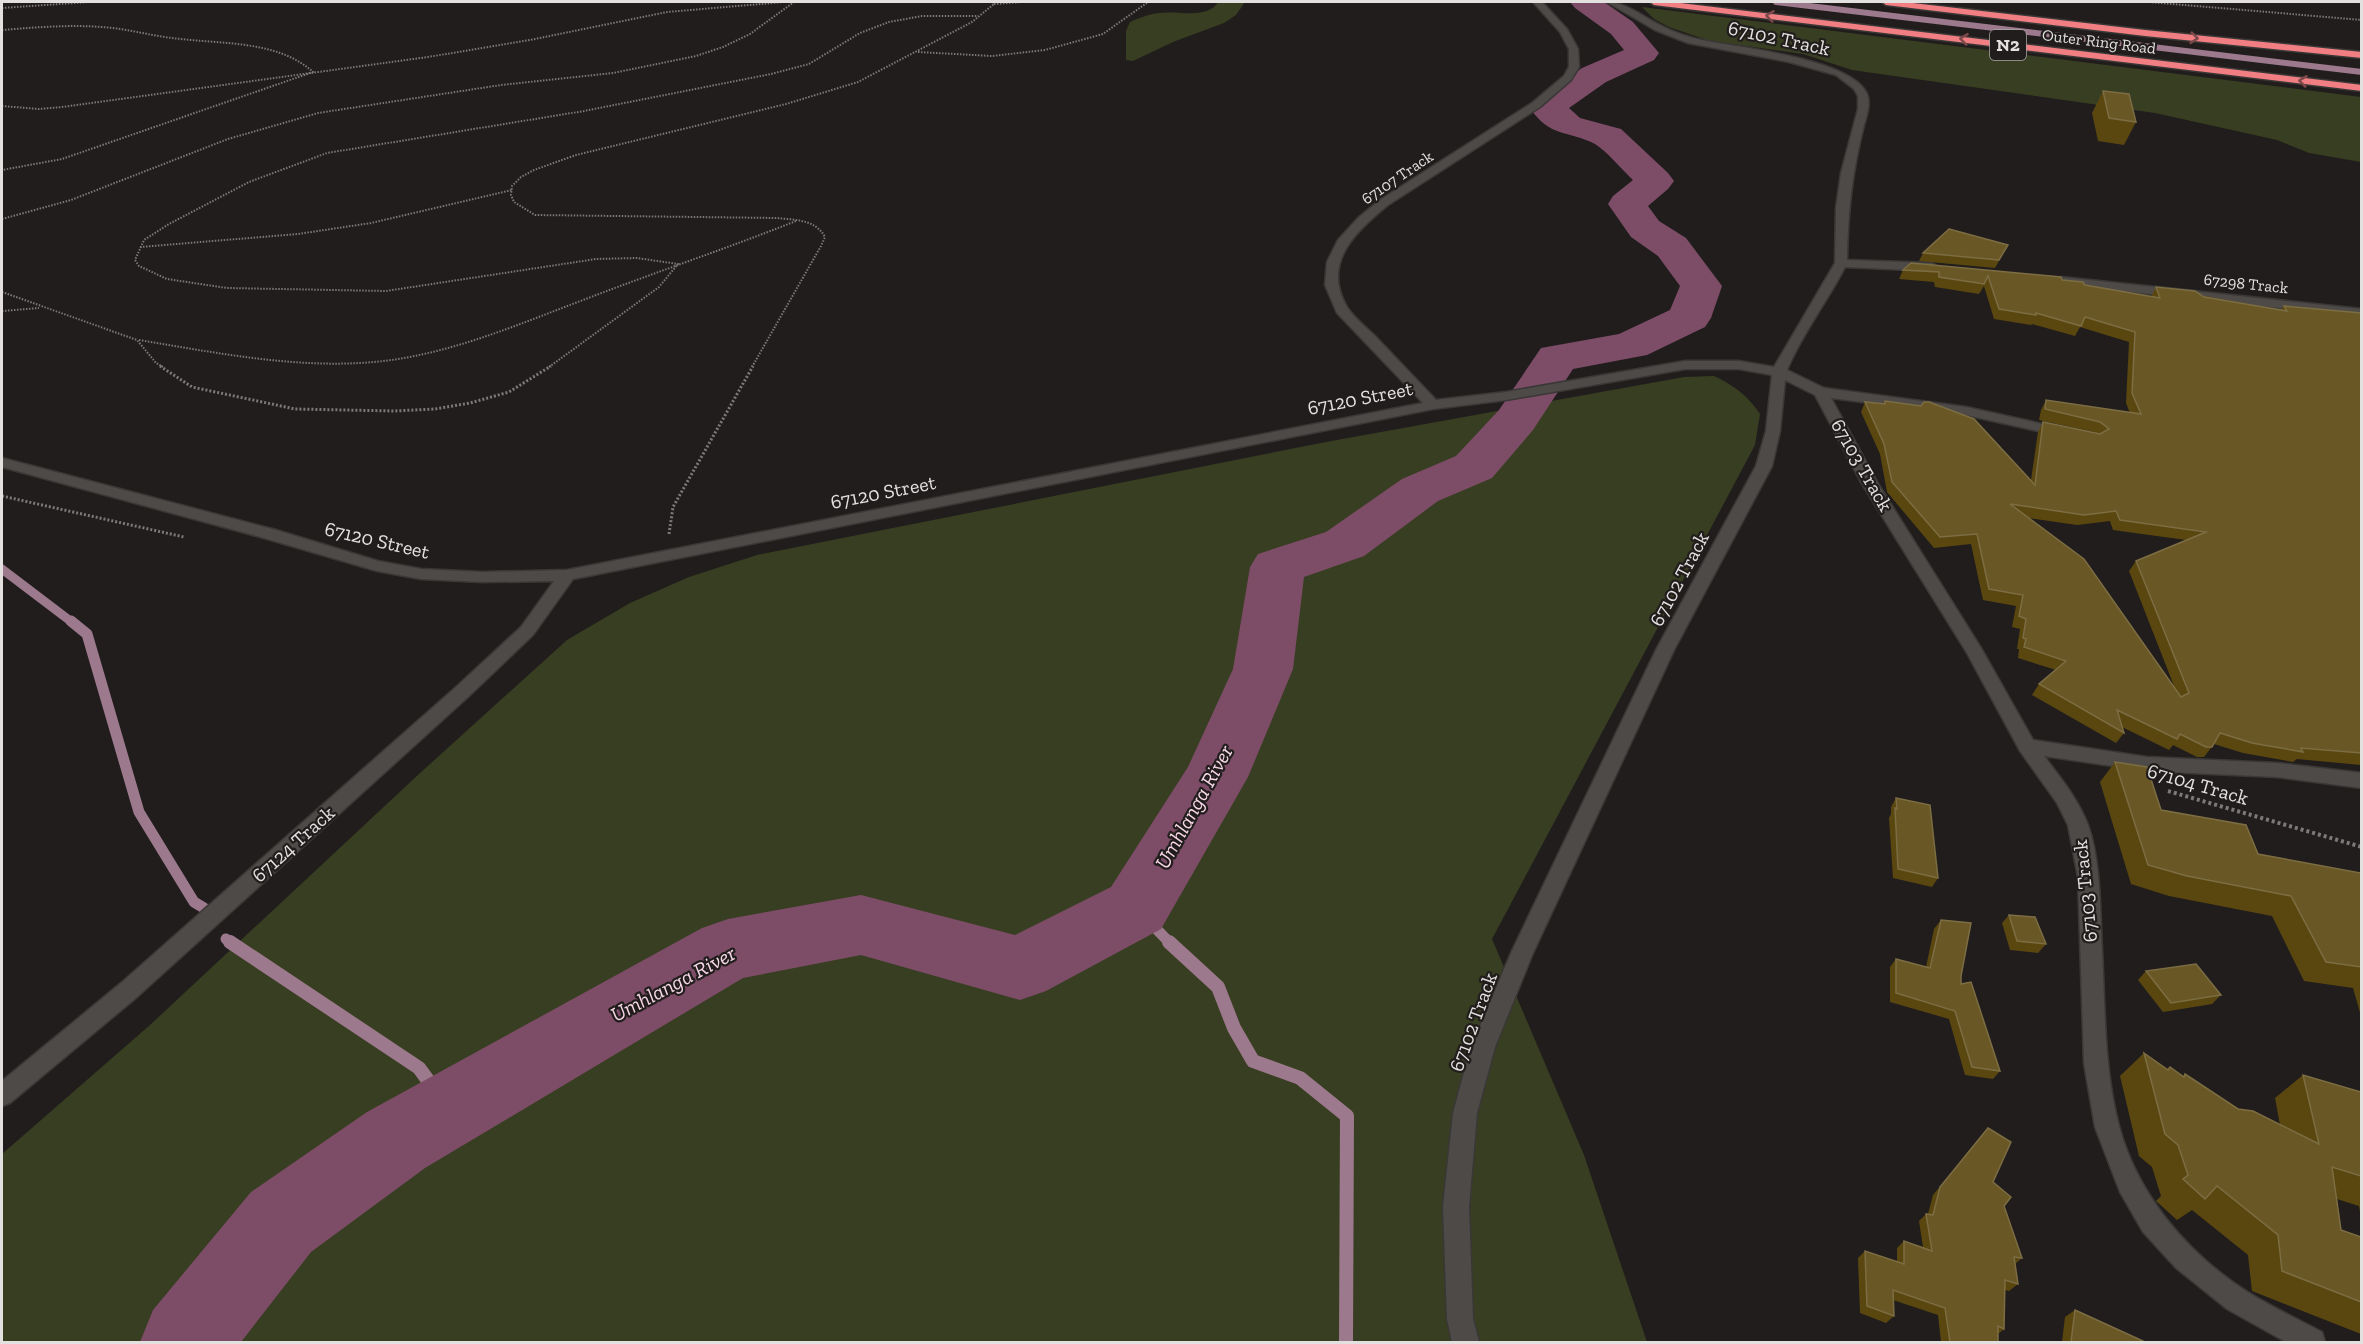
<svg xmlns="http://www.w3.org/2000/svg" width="2363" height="1344" font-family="'Zilla Slab',serif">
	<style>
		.green { fill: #383e21 }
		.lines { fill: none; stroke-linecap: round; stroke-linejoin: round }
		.stream-far3 { stroke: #9c798c; stroke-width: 6 }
		.stream-far2 { stroke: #9c798c; stroke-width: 9 }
		.stream-far1 { stroke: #9c798c; stroke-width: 11 }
		.stream { stroke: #9c798c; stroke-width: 14 }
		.river { fill: #7d4d68; fill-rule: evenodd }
		.street-casing { stroke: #3a3836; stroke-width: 3 }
		.highway-casing { stroke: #3a3836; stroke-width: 3 }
		.path-far2 { stroke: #7c7978; stroke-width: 2; stroke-dasharray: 1.5 1.5; stroke-linecap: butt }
		.path-far1 { stroke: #7c7978; stroke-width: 3; stroke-dasharray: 2 2; stroke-linecap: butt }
		.path { stroke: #7c7978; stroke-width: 4; stroke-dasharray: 3 3; stroke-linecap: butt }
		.street { fill: #4e4a48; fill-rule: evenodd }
		.highway { fill: #f07e82; fill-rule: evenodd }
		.wall { fill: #5a4710; fill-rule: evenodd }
		.building { fill: #695726; stroke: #7c6d43; stroke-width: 1.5; fill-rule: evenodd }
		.oneway { stroke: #7e494a }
		.labels { text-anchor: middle; stroke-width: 4.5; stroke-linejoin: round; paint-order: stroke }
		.far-street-label { font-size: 16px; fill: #e3e1e0; stroke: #211d1c }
		.shield { fill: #211d1c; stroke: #a9a6a5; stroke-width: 1.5 }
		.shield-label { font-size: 18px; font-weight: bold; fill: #e3e1e0 }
		.street-label { font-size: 20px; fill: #e3e1e0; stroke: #211d1c }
		.water-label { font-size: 21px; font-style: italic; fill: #f8d8e8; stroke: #211d1c }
	</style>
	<rect width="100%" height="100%" fill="#211d1c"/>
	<g class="green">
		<path d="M 1218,2 L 1245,2 L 1236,15 L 1224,23 L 1173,42 L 1133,61 L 1126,60 L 1126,31 L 1130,22 C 1139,18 1149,14 1159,13 C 1177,10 1208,20 1218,2 Z"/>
		<path d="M 1642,7 L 2361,97 L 2361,162 L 2309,153 L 2277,140 L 2155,113 L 1852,70 L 1803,54 L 1710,41 L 1669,27 L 1654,19 Z"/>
		<path d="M 1714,376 C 1735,386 1747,395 1760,414 L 1755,445 L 1492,939 L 1584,1155 L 1647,1342 L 2,1342 L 2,1154 L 150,1025 L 419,774 L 567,640 L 630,603 L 689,577 L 757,555 L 1326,442 L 1684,377 Z"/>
	</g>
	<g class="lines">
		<path class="stream-far3" d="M 1776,2 L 2362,72"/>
		<path class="stream-far2" d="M 2,569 L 73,623"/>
		<g class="stream-far1">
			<path d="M 71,621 L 87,634 L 139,812 L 194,902 L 204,908"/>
			<path d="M 1136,908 L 1170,943"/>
			<path d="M 226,939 L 232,943"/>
		</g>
		<g class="stream">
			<path d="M 230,942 L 419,1068 L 449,1109"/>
			<path d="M 1169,942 L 1218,987 L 1234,1028 L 1253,1061 L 1300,1078 L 1347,1116 L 1346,1342"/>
		</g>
		<path class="river" d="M 1570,2 L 1604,2 L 1633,22 L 1659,53 L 1654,60 L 1606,82 L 1569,108 L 1580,118 L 1621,129 L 1668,173 L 1674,181 L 1668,189 L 1648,206 L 1659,221 L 1686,238 L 1722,286 L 1711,318 L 1705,327 L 1647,355 L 1573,369 L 1533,430 L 1492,478 L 1438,501 L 1364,556 L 1304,577 L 1293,669 L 1248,777 L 1161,929 L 1046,991 L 1020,1000 L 861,955 L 743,978 L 425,1168 L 311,1252 L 241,1342 L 140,1342 L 153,1310 L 251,1192 L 367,1112 L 702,928 L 728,919 L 861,895 L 1015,935 L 1111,887 L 1188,767 L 1233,669 L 1250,567 L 1258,554 L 1326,532 L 1402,479 L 1456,456 L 1499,410 L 1541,348 L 1619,334 L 1670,310 L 1680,286 L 1658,256 L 1631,237 L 1608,204 L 1613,196 L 1633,180 C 1621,169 1608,152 1595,144 C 1568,130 1550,138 1530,108 L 1535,101 L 1582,68 L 1624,50 L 1611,34 L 1575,8 Z"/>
		<defs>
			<g id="street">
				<path d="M 1533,2 L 1542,2 L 1567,29 L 1578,49 L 1579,67 L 1571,80 L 1540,107 L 1388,205 C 1356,231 1321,263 1347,307 C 1354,318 1367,328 1376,337 C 1396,358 1416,379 1436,400 L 1506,392 L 1685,361 L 1739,361 L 1774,367 L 1835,263 L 1836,208 L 1841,173 L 1858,109 L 1858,96 L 1854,89 L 1836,75 L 1789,62 L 1688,43 L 1655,30 L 1607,2 C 1626,2 1643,17 1660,25 C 1675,33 1691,38 1707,41 C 1742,48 1852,59 1867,94 C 1871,103 1867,115 1864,125 C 1852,174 1848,209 1847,260 L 1932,263 L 1938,267 L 1932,271 L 1845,267 C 1827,302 1802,334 1787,370 L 1824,388 L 1966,407 L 2065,429 L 2072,433 L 2065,437 L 1966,415 L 1831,398 L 1877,482 L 1981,648 L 2033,740 L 2147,757 L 2277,763 L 2362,773 L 2362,788 L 2277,777 L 2147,771 L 2044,756 C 2060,777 2078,799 2088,825 C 2101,861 2100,912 2102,950 C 2105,1009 2104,1069 2119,1126 C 2137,1194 2187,1253 2246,1291 C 2270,1306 2297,1319 2322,1332 L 2325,1342 L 2286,1342 L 2227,1309 L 2176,1268 L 2143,1232 L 2120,1192 L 2095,1127 L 2084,1063 L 2078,877 L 2068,825 L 2057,803 L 2020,751 L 1967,653 L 1861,482 L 1815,395 L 1785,380 L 1780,431 L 1772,466 L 1674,650 L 1533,953 L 1495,1047 L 1477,1113 L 1469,1207 L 1473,1319 L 1479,1342 L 1452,1342 L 1447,1319 L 1443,1207 L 1453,1113 L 1471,1047 L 1511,953 L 1656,650 L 1756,466 L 1766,431 L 1772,375 L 1739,369 L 1685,369 L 1506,400 L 1433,409 L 573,579 L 533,635 L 468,697 L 137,997 L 10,1103 L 2,1106 L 2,1081 L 121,983 L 456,687 L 521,627 L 554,581 L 482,582 L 421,579 L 377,571 L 264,538 L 2,467 L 2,458 L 276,530 L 378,561 L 421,569 L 482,572 L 567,570 L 1423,403 L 1337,313 L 1325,285 L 1327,262 L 1338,240 L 1358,218 L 1380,200 L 1532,103 L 1564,76 L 1569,67 L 1569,49 L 1560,32 Z"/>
				<path d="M 2061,277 L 2362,309 L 2362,317 L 2057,284 L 2055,281 Z"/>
			</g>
			<g id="highway">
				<path d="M 1650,2 L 1672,2 L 2362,85 L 2362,91 L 1654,5 Z"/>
				<path d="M 1882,2 L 1904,2 L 2145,30 L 2362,52 L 2362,58 L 2145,36 L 1886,5 Z"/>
			</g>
		</defs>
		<use href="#street" class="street-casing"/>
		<use href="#highway" class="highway-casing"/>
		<g class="path-far2">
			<path d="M 2149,2 L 2362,20"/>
			<path d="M 994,4 L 1022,2"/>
			<path d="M 2,8 L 89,2"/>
			<path d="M 2,30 C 39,27 76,24 113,28 C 136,31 158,37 181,39 C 224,44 279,41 313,72 L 62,159 L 2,170"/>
			<path d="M 918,52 L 992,56 L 1045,50 L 1103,34 L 1148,2"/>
			<path d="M 2,106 L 38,109 L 62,107 L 428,57 L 530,40 L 667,12 L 784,2"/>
			<path d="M 2,219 L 71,200 L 228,139 L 318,113 L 501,85 L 613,73 L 696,56 L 723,47 L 750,34 L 794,2"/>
			<path d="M 140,247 L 298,234 L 371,223 L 512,190"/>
			<path d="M 2,292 L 137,340 L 156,363 L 163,367"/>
			<path d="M 2,311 L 39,308"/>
			<path d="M 139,340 C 212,352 286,367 360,363 C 441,359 516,325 591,297 C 659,271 728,248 796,221"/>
			<path d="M 549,367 L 659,287 L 678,264 L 637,258 L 596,259 L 386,291 L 227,288 L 167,279 L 139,266 L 135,260 L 144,240 L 169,224 L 249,182 L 327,153 L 584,111 L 771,74 L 809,64 L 860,33 L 889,22 L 922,16 L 978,16"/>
			<path d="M 752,367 L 821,246 L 825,237 C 815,219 795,220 777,218 L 535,215 L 514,202 L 511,195 L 512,186 L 521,177 L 534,170 L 576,155 L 786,104 L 858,82 L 972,22 L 994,4 L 993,2"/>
		</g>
		<g class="path-far1">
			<path d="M 160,366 L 192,387 L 295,409 L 394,411 L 435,409 L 470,403 L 509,392 L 551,366"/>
			<path d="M 2,496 L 184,537"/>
			<path d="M 669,534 L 673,507 L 753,366"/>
		</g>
		<path class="path" d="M 2168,791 L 2362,847"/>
		<use href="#street" class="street"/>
		<use href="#highway" class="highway"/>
	</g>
	<g class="wall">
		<path d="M 2103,91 L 2136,122 L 2124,145 L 2098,141 L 2092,113 Z"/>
		<path d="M 2008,245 L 1995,268 L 1919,261 L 1923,253 Z"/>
		<path d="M 1903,270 L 2062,280 L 2085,285 L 2151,297 L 2156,287 L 2281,310 L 2284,306 L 2361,313 L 2361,765 L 2297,759 L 2293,762 L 2243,753 L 2214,744 L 2204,757 L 2197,757 L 2173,745 L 2169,750 L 2122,727 L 2124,733 L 2116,743 L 2032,695 L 2039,684 L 2056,670 L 2018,658 L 2019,649 L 2017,649 L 2020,629 L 2012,627 L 2016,606 L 1983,600 L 1971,544 L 1934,548 L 1887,492 L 1880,454 L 1861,412 L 1865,402 L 1883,404 L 1885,401 L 2031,480 L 2038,432 L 2043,422 L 2096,433 L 2094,432 L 2039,420 L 2041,410 L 2046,400 L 2130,413 L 2126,403 L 2129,342 L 2080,327 L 2075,336 L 2032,324 L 2031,325 L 1994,319 L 1984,286 L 1979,294 L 1935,287 L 1934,282 L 1899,279 ZM 2029,518 L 2077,525 L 2110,521 L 2113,530 L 2186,540 L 2136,561 L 2129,571 L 2174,686 Z"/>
		<path d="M 2115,762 L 2161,810 L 2258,854 L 2361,873 L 2361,1016 L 2353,988 L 2304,981 L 2272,916 L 2169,896 L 2131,884 L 2100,782 Z"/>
		<path d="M 1896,798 L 1938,878 L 1932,887 L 1893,878 L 1889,818 L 1891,814 L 1891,807 Z"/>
		<path d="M 2009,915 L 2046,944 L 2038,953 L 2010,950 L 2002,923 Z"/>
		<path d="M 1941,920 L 1961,976 L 1961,984 L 2000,1071 L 1993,1079 L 1965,1075 L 1949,1019 L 1890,1002 L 1890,967 L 1896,959 L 1926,967 L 1934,929 Z"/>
		<path d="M 2146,971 L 2221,995 L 2212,1004 L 2163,1012 L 2138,980 Z"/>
		<path d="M 2144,1053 L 2168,1069 L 2170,1067 L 2183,1076 L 2185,1074 L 2238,1109 L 2280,1125 L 2275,1098 L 2303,1075 L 2361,1092 L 2361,1218 L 2359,1206 L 2337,1199 L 2341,1230 L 2361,1238 L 2361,1334 L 2252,1291 L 2248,1255 L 2192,1210 L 2177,1220 L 2156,1201 L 2161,1196 L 2152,1167 L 2139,1156 L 2120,1076 Z"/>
		<path d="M 1988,1128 L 1993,1182 L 2004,1206 L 2022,1258 L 2015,1264 L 2018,1284 L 2009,1291 L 2005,1290 L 2004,1329 L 1998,1334 L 1998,1342 L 1941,1342 L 1938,1315 L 1893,1300 L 1894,1316 L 1886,1323 L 1860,1313 L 1858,1258 L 1865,1251 L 1897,1262 L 1897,1248 L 1904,1241 L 1923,1247 L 1919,1221 L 1926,1214 L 1928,1214 L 1933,1195 Z"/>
		<path d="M 2075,1310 L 2145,1342 L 2062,1342 L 2065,1317 Z"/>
	</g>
	<g class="building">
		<path d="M 2103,91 L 2129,94 L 2136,122 L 2109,118 Z"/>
		<path d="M 1949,229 L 2008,245 L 1999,260 L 1923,253 Z"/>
		<path d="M 1911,263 L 2061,277 L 2062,280 L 2083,282 L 2085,285 L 2160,298 L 2156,287 L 2195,291 L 2204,297 L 2287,311 L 2284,306 L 2361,313 L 2361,753 L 2301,748 L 2303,752 L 2252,743 L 2220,733 L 2212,747 L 2206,747 L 2180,734 L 2177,739 L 2117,710 L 2124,733 L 2039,684 L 2066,661 L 2024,647 L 2026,639 L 2023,638 L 2026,619 L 2019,616 L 2023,595 L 1989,589 L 1977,534 L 1940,537 L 1892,482 L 1884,444 L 1865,402 L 1885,404 L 1885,401 L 1921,406 L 1924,402 L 1929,402 L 1974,419 L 2035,485 L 2043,422 L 2100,434 L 2109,429 L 2100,422 L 2045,409 L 2046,400 L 2141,414 L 2132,393 L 2135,332 L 2085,317 L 2081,326 L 2036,313 L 2036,315 L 1999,309 L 1988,276 L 1984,284 L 1939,277 L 1939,272 L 1903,270 ZM 2010,504 L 2084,515 L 2116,511 L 2120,520 L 2206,532 L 2136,561 L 2189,693 L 2181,697 L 2084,559 Z"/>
		<path d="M 2115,762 L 2147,767 L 2161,810 L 2246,825 L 2258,854 L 2361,873 L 2361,967 L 2326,962 L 2291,896 L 2187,876 L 2148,865 Z"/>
		<path d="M 1896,798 L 1930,805 L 1938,878 L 1898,869 L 1895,808 L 1897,809 Z"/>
		<path d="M 2009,915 L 2035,917 L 2046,944 L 2017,941 Z"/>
		<path d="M 1941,920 L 1971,923 L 1961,976 L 1961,984 L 1971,982 L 2000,1071 L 1972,1067 L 1955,1011 L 1896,993 L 1896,959 L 1930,968 Z"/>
		<path d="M 2196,964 L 2221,995 L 2171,1003 L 2146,971 Z"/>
		<path d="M 2144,1053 L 2168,1070 L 2170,1067 L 2184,1077 L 2185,1074 L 2238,1109 L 2253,1111 L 2319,1144 L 2303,1075 L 2361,1092 L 2361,1176 L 2332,1167 L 2341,1230 L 2361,1237 L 2361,1302 L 2282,1271 L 2278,1235 L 2217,1186 L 2205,1199 L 2183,1179 L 2188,1175 L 2178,1145 L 2165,1134 Z"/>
		<path d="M 1988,1128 L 2011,1142 L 1993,1182 L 2011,1197 L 2004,1206 L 2022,1258 L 2014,1257 L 2018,1284 L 2005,1280 L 2004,1329 L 1998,1326 L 1998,1342 L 1950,1342 L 1945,1308 L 1893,1290 L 1894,1316 L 1867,1306 L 1865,1251 L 1904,1264 L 1904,1241 L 1932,1251 L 1926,1214 L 1933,1215 L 1940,1187 Z"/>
		<path d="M 2075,1310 L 2145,1342 L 2071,1342 Z"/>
	</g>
	<defs><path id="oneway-chevron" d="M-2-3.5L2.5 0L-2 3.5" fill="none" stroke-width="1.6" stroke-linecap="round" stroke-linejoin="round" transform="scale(1.5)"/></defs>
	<g class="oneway">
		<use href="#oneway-chevron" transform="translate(1770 16) rotate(-173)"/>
		<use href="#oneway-chevron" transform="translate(2194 38) rotate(6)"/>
		<use href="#oneway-chevron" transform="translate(1964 39) rotate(-173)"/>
		<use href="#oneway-chevron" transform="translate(2303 81) rotate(-173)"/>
	</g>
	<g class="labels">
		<g class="far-street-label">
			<text transform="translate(2099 41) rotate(7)" y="6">Outer Ring Road</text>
			<text transform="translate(1397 177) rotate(-34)" y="6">67107 Track</text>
			<text transform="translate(2246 283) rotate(6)" y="6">67298 Track</text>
		</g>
		<rect class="shield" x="1990" y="30" width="36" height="30" rx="4.5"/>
		<g class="shield-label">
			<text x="2008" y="51">N2</text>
		</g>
		<g class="street-label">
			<text transform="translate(1779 38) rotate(12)" y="7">67102 Track</text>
			<text transform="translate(1360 398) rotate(-11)" y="7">67120 Street</text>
			<text transform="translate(1862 465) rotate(60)" y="7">67103 Track</text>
			<text transform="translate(883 492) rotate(-11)" y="7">67120 Street</text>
			<text transform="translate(377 540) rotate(13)" y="7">67120 Street</text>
			<text transform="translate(1679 579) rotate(-62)" y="7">67102 Track</text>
			<text transform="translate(2198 784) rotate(16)" y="7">67104 Track</text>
			<text transform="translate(293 844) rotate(-42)" y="7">67124 Track</text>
			<text transform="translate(2085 891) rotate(-96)" y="7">67103 Track</text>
			<text transform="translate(1473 1022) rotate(-70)" y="7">67102 Track</text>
		</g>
		<g class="water-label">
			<text transform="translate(1194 807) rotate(-61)" y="7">Umhlanga River</text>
			<text transform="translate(673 984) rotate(-28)" y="7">Umhlanga River</text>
		</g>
	</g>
	<rect width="2363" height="1344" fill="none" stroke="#e3e1e0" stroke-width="6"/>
</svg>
